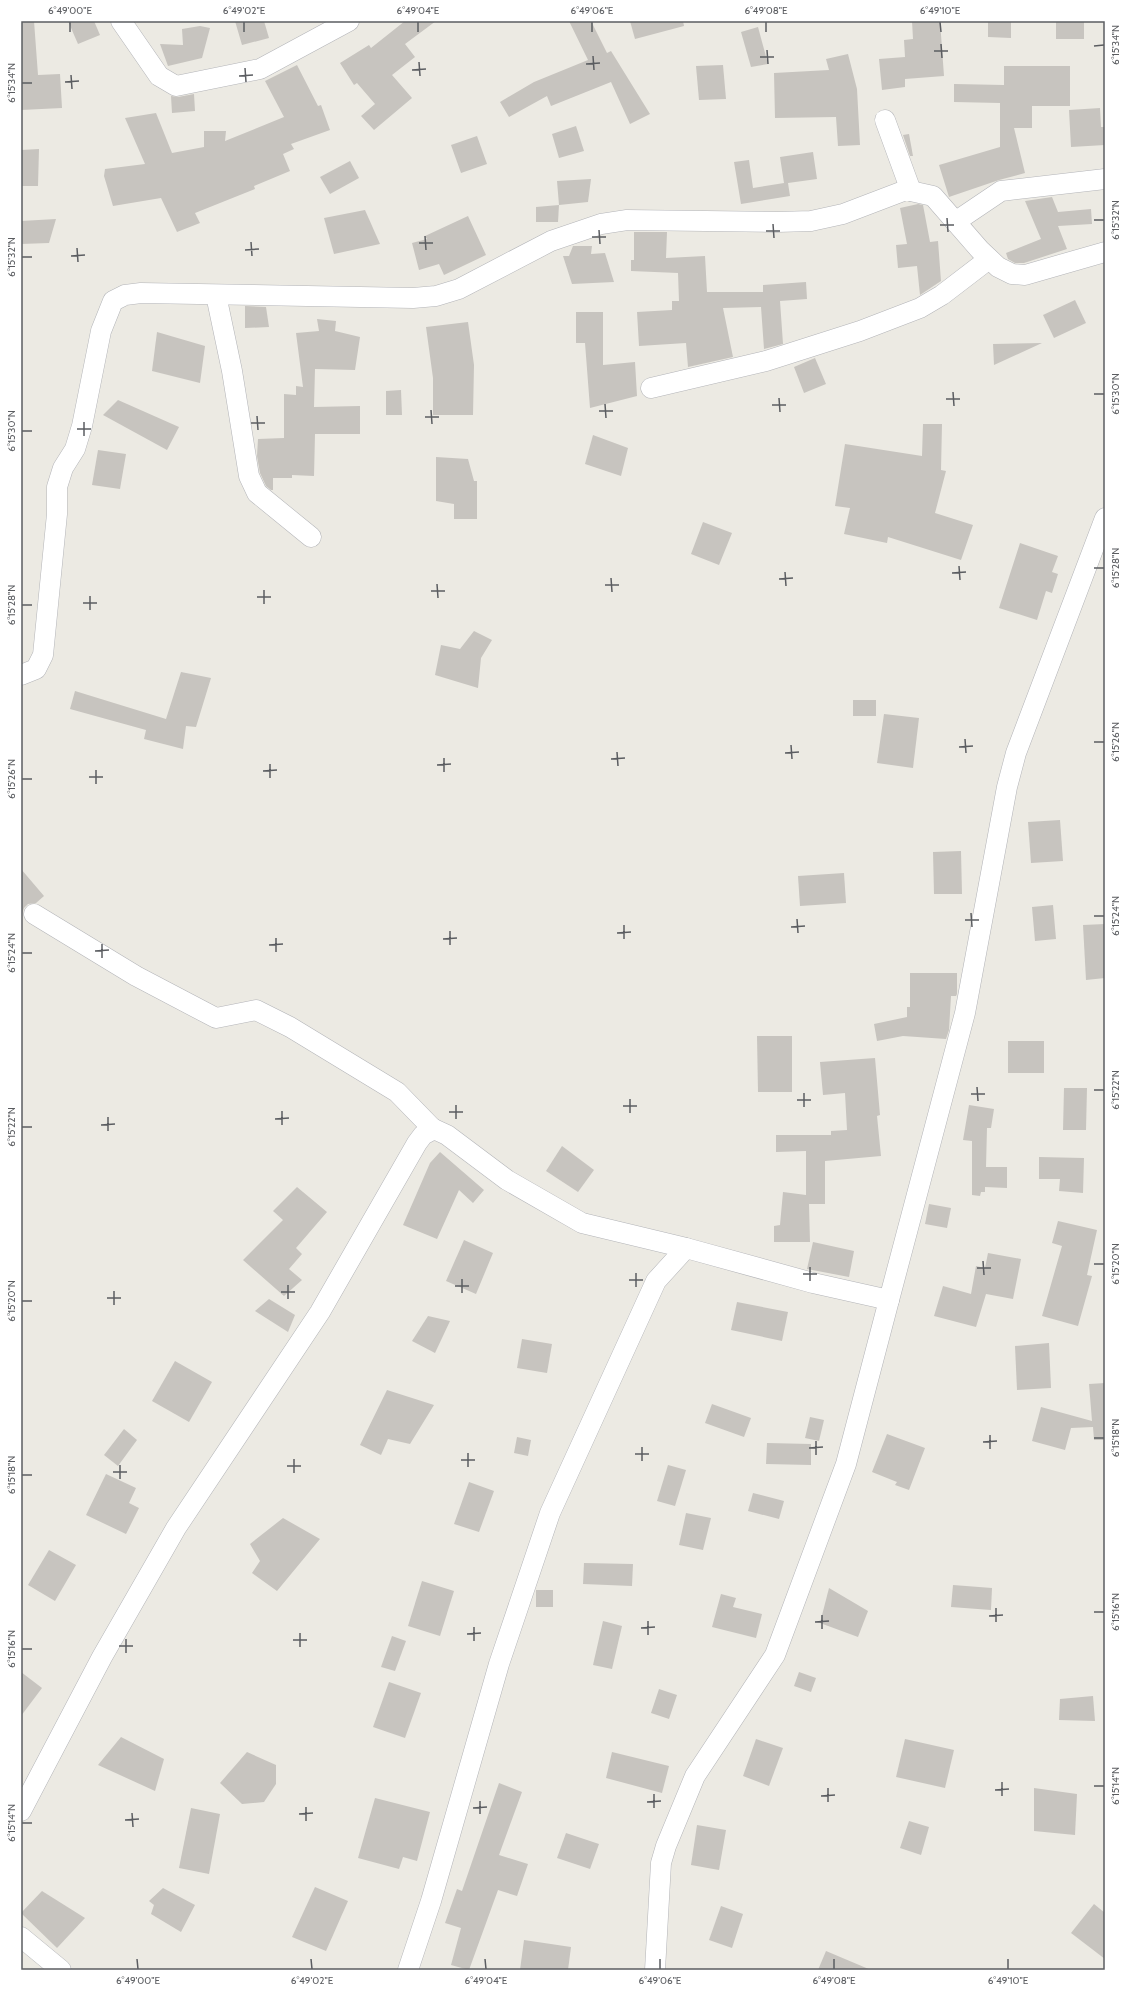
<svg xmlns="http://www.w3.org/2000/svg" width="1126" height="1991" font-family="Cabin,sans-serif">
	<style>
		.building { fill: #c7c4bf }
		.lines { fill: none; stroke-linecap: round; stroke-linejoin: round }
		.minor-casing { stroke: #b3b4b8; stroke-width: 21 }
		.minor { stroke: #fff; stroke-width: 20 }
		.ticks { fill: none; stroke: #5b5d61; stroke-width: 1.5 }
		.neatline { fill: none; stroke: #5b5d61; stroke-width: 1.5 }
		.ticks-label { font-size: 10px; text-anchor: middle; fill: #5b5d61 }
	</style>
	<rect width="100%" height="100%" fill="#eceae3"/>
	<g class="building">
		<path d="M 21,21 L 34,21 L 38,75 L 60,74 L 62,108 L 21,110 Z"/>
		<path d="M 68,21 L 94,21 L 100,35 L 78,44 Z"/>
		<path d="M 235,21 L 264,21 L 269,38 L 242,45 Z"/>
		<path d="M 405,21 L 436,21 L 405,44 L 415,57 L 392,75 L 412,98 L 374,130 L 361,116 L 375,104 L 357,83 L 354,85 L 340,63 L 369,45 L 371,48 Z"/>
		<path d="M 569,21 L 591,21 L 607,53 L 611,51 L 650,114 L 630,124 L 611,82 L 551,106 L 547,96 L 509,117 L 500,102 L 534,82 L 588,60 Z"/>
		<path d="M 630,21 L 683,21 L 684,26 L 635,39 Z"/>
		<path d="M 912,21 L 940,21 L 944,76 L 905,79 L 905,87 L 882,90 L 879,59 L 905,57 L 904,40 L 913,39 Z"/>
		<path d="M 988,21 L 1011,21 L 1011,38 L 988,37 Z"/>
		<rect x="1056" y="21" width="28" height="18"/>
		<path d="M 200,26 L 210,28 L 202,58 L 168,66 L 160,44 L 183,45 L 182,29 Z"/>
		<path d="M 758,27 L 768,64 L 751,67 L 741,32 Z"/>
		<path d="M 848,54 L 857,89 L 860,145 L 838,146 L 836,117 L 775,118 L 774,73 L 829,70 L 826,59 Z"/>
		<path d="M 297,65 L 318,106 L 321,105 L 330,130 L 291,144 L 294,149 L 283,154 L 290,171 L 254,186 L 255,189 L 195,213 L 200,223 L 177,232 L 161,198 L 113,206 L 104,176 L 105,169 L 145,164 L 125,118 L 156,113 L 172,153 L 204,147 L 204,131 L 226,131 L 225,141 L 284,117 L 265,81 Z"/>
		<path d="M 723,65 L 726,99 L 699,100 L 696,66 Z"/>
		<path d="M 1004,66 L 1070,66 L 1070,106 L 1032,106 L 1032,128 L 1014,128 L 1025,173 L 999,180 L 949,197 L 939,165 L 1000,147 L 1000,103 L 954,102 L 954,84 L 1004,85 Z"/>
		<path d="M 194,94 L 195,111 L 172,113 L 171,96 L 178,97 Z"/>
		<path d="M 1100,108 L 1101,127 L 1105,127 L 1105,145 L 1071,147 L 1069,110 Z"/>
		<path d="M 576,126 L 584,151 L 559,158 L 552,134 Z"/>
		<path d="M 909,134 L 913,156 L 910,156 L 903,135 Z"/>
		<path d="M 477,136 L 487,164 L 461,173 L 451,145 Z"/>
		<path d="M 39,149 L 38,186 L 21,186 L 21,150 Z"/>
		<path d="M 813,152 L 817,179 L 788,183 L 790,196 L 741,204 L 734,162 L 749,160 L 753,188 L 784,183 L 780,157 Z"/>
		<path d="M 350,161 L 359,178 L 330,194 L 320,177 Z"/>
		<path d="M 591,179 L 588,202 L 559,205 L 557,181 Z"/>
		<path d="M 1052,197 L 1058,212 L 1091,209 L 1092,224 L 1058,226 L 1067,249 L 1024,263 L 1015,263 L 1008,259 L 1006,253 L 1041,239 L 1025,201 Z"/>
		<path d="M 918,204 L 923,205 L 930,242 L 938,241 L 941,281 L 920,295 L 917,266 L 898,268 L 896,245 L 907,244 L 900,208 Z"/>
		<path d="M 559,205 L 558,222 L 536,222 L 536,207 Z"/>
		<path d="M 365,210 L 380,244 L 334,254 L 324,218 Z"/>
		<path d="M 468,216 L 486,255 L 444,275 L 439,264 L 419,270 L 412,243 L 427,239 L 425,236 Z"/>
		<path d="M 56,219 L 49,243 L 21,244 L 21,221 Z"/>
		<path d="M 634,232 L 667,232 L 666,258 L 705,256 L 707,292 L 763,292 L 763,285 L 806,282 L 807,299 L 780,301 L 783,344 L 764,349 L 761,307 L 723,308 L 733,357 L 688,367 L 686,343 L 639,346 L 637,312 L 672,310 L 672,301 L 679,301 L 678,273 L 631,271 L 631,260 L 634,260 Z"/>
		<path d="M 573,246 L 592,246 L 591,254 L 605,253 L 614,282 L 572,284 L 563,256 L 569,256 Z"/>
		<path d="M 1075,300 L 1086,323 L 1054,338 L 1043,315 Z"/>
		<path d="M 245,306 L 266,307 L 269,327 L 245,328 Z"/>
		<path d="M 576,312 L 603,312 L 603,365 L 635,362 L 637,396 L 590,408 L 585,343 L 576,343 Z"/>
		<path d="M 317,319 L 336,321 L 335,331 L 360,337 L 355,370 L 315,369 L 314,407 L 360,406 L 360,434 L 315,434 L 314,476 L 292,475 L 292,478 L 273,478 L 273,490 L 271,490 L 266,486 L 260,473 L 257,456 L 258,439 L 284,438 L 284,394 L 296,395 L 296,386 L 303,387 L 296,333 L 319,331 Z"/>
		<path d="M 468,322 L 474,365 L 473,415 L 433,415 L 433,378 L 426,327 Z"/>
		<path d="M 157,332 L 205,346 L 200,383 L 152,371 Z"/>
		<path d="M 1042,343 L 994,365 L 993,344 Z"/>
		<path d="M 815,358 L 826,384 L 804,393 L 794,367 Z"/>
		<path d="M 401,390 L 402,415 L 386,415 L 386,391 Z"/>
		<path d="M 118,400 L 179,427 L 167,450 L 103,415 Z"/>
		<path d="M 923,424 L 942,424 L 941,470 L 946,471 L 935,513 L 973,525 L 961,560 L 888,537 L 887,543 L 844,534 L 850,508 L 835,506 L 845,444 L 922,456 Z"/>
		<path d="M 593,435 L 628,448 L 621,476 L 585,464 Z"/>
		<path d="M 98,450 L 126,454 L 120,489 L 92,485 Z"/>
		<path d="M 436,457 L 468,459 L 474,481 L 477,481 L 477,519 L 454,519 L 454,504 L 436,501 Z"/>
		<path d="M 703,522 L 732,533 L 719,565 L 691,554 Z"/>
		<path d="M 1020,543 L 1058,556 L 1052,572 L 1058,574 L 1052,593 L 1046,591 L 1037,620 L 999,608 Z"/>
		<path d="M 474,631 L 492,640 L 481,658 L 478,688 L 435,675 L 441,645 L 460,649 Z"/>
		<path d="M 181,672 L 211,678 L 196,727 L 186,726 L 183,749 L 144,739 L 146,730 L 70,709 L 75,691 L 166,719 Z"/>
		<rect x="853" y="700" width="23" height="16"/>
		<path d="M 884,714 L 919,718 L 913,768 L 877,763 Z"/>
		<path d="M 1060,820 L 1063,861 L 1031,863 L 1028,822 Z"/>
		<path d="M 961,851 L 962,894 L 934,894 L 933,852 Z"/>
		<path d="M 21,869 L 44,896 L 36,903 L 28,904 L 24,908 L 21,917 Z"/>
		<path d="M 844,873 L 846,903 L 800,906 L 798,876 Z"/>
		<path d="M 1053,905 L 1056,939 L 1035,941 L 1032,907 Z"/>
		<path d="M 1105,924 L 1105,978 L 1086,980 L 1083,925 Z"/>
		<path d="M 910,973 L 957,973 L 957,994 L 956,996 L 951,996 L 949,1030 L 946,1039 L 903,1036 L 877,1041 L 874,1024 L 907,1017 L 907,1007 L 910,1007 Z"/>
		<path d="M 757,1036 L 792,1036 L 792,1092 L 758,1092 Z"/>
		<rect x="1008" y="1041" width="36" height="32"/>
		<path d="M 875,1058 L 880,1115 L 877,1116 L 881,1156 L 825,1161 L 825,1204 L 809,1204 L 810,1242 L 774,1242 L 774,1226 L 780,1225 L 783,1192 L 806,1195 L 806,1151 L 776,1152 L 776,1135 L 831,1135 L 831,1131 L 847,1130 L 845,1093 L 823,1095 L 820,1062 Z"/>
		<path d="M 1064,1088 L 1087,1088 L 1086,1130 L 1063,1130 Z"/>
		<path d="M 969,1105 L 994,1109 L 991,1128 L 987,1128 L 986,1167 L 1007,1167 L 1007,1188 L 985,1187 L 985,1192 L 981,1192 L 980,1196 L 972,1195 L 972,1141 L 963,1140 Z"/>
		<path d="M 562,1146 L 594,1170 L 578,1192 L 546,1171 Z"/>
		<path d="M 440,1152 L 484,1190 L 473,1203 L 459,1190 L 437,1239 L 403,1225 L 430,1163 Z"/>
		<path d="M 1039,1157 L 1084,1158 L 1083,1193 L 1059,1191 L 1060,1179 L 1039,1179 Z"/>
		<path d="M 297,1187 L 327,1212 L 296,1248 L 302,1254 L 289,1269 L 302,1280 L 284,1296 L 243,1260 L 283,1220 L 273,1211 Z"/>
		<path d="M 929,1204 L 951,1208 L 947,1228 L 925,1224 Z"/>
		<path d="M 1058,1221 L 1097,1230 L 1087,1275 L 1092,1276 L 1078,1326 L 1042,1316 L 1062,1246 L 1052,1243 Z"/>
		<path d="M 464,1240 L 493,1253 L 476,1294 L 446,1281 Z"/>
		<path d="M 813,1242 L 854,1251 L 849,1277 L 807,1269 Z"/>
		<path d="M 988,1253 L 1021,1259 L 1013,1299 L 986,1294 L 976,1327 L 934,1316 L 943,1286 L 971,1294 L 976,1266 L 985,1268 Z"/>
		<path d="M 269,1299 L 295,1315 L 288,1332 L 255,1311 Z"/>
		<path d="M 737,1302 L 788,1312 L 782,1341 L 731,1330 Z"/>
		<path d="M 428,1316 L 450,1321 L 435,1353 L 412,1341 Z"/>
		<path d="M 522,1339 L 552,1344 L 547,1373 L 517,1368 Z"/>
		<path d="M 1049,1343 L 1051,1388 L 1017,1390 L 1015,1346 Z"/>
		<path d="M 175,1361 L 212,1382 L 189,1422 L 152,1401 Z"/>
		<path d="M 1105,1383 L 1105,1440 L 1094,1440 L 1093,1427 L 1071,1428 L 1065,1450 L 1032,1441 L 1041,1407 L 1092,1421 L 1089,1384 Z"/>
		<path d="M 387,1390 L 434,1405 L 410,1444 L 388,1439 L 381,1455 L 360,1445 Z"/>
		<path d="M 712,1404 L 751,1418 L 744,1437 L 705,1423 Z"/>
		<path d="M 810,1417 L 824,1420 L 819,1441 L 805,1438 Z"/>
		<path d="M 124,1429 L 137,1440 L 118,1466 L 104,1455 Z"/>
		<path d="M 887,1434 L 925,1448 L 909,1490 L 895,1485 L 897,1482 L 872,1472 Z"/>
		<path d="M 517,1437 L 531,1440 L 528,1456 L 514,1453 Z"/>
		<path d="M 767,1443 L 811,1444 L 811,1465 L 766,1464 Z"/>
		<path d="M 668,1465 L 686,1470 L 675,1506 L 657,1501 Z"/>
		<path d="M 106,1474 L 136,1488 L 129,1503 L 139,1508 L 126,1534 L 86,1515 Z"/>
		<path d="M 469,1482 L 494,1491 L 479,1532 L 454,1524 Z"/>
		<path d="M 753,1493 L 784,1501 L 779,1519 L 748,1511 Z"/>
		<path d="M 686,1513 L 711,1518 L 703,1550 L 679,1545 Z"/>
		<path d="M 283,1518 L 320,1539 L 277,1591 L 252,1573 L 260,1561 L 250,1544 Z"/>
		<path d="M 49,1550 L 76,1565 L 55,1601 L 28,1585 Z"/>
		<path d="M 584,1563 L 633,1564 L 632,1586 L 583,1584 Z"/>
		<path d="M 422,1581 L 454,1591 L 440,1636 L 408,1626 Z"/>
		<path d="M 953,1585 L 992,1588 L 991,1610 L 951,1607 Z"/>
		<path d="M 829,1588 L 868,1611 L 858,1637 L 820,1623 Z"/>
		<rect x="536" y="1590" width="17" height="17"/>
		<path d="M 721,1594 L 736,1598 L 733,1607 L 762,1614 L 756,1638 L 712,1627 Z"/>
		<path d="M 603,1621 L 622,1626 L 612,1669 L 593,1665 Z"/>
		<path d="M 392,1636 L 406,1641 L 395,1671 L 381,1667 Z"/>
		<path d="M 21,1672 L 42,1688 L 21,1716 Z"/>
		<path d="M 799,1672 L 816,1678 L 811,1692 L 794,1686 Z"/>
		<path d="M 389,1682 L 421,1693 L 405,1738 L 373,1727 Z"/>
		<path d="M 659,1689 L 677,1695 L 669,1719 L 651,1713 Z"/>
		<path d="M 1093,1696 L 1095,1721 L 1059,1720 L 1060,1699 Z"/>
		<path d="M 121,1737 L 164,1759 L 155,1791 L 98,1765 Z"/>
		<path d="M 756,1739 L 783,1748 L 769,1786 L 743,1776 Z"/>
		<path d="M 905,1739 L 954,1750 L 945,1788 L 896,1777 Z"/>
		<path d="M 247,1752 L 276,1765 L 276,1784 L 264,1802 L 242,1804 L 220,1783 Z"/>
		<path d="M 612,1752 L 669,1766 L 662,1793 L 606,1778 Z"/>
		<path d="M 499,1783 L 522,1792 L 499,1855 L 528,1864 L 517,1896 L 498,1890 L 469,1970 L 451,1965 L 461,1928 L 445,1923 L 457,1889 L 462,1891 Z"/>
		<path d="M 1034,1788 L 1077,1794 L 1075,1835 L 1034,1831 Z"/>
		<path d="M 375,1798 L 430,1812 L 417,1861 L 403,1857 L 399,1869 L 358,1858 Z"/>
		<path d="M 191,1808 L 220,1814 L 209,1874 L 179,1868 Z"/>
		<path d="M 909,1821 L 929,1827 L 921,1855 L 900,1848 Z"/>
		<path d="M 697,1825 L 726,1830 L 719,1870 L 691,1865 Z"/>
		<path d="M 566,1833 L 599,1844 L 590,1869 L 557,1858 Z"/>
		<path d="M 315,1887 L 348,1901 L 326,1951 L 292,1937 Z"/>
		<path d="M 163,1888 L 195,1905 L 181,1932 L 151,1914 L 154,1905 L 149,1901 Z"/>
		<path d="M 42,1891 L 85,1918 L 57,1948 L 21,1913 Z"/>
		<path d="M 1094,1904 L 1105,1913 L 1105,1959 L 1071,1933 Z"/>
		<path d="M 721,1906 L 743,1914 L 732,1948 L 709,1940 Z"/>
		<path d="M 524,1940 L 571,1947 L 568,1970 L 520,1970 Z"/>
		<path d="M 826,1951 L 871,1970 L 818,1970 Z"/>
	</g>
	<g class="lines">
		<defs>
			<g id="minor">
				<path d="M 121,21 L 159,76 L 176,86 L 260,69 L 349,21"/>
				<path d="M 885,120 L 911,191"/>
				<path d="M 955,222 L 1001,191 L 1105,179"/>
				<path d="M 216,295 L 232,371 L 249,476 L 257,493 L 311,537"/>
				<path d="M 651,388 L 766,361 L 860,331 L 920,308 L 942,295 L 989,259"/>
				<path d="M 21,675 L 36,669 L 43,655 L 57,514 L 57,487 L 63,468 L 75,449 L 82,426 L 101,331 L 113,301 L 125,295 L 141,293 L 413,298 L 436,296 L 459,289 L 551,241 L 601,224 L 627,220 L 777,222 L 811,221 L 843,214 L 906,190 L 933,196 L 980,250 L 998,267 L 1012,274 L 1025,275 L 1105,252"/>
				<path d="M 34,914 L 136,976 L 216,1018 L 256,1010 L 290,1027 L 397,1092 L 433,1129"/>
				<path d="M 889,1300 L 965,1013 L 1007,787 L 1016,753 L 1105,518"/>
				<path d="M 21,1811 L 102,1657 L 176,1528 L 320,1312 L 417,1143 L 423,1135 L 434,1129 L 447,1135 L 507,1180 L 582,1223 L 686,1248 L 813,1283 L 889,1300 L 846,1464 L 775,1655 L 695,1776 L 666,1846 L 661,1863 L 655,1970"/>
				<path d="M 21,1937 L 61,1970"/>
				<path d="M 408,1970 L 431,1901 L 499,1664 L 550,1513 L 656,1281 L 686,1248"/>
			</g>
		</defs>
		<use href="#minor" class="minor-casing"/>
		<use href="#minor" class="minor"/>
	</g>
	<path class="ticks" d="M 70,22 L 70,32M 244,22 L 244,32M 418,22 L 418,32M 592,22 L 592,32M 766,22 L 766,32M 940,22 L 941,32M 941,44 L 942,58M 1094,46 L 1104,45M 767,50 L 768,64M 934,51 L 948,51M 593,56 L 594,70M 760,57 L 774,57M 419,62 L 420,76M 586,64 L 600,63M 245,68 L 246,82M 412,70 L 426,69M 71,75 L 72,89M 239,76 L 253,75M 65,82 L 79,81M 22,83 L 32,83M 947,218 L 948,232M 1094,220 L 1104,220M 773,224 L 774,238M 940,225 L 954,225M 599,230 L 600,244M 766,231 L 780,231M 425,236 L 426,250M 592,237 L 606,237M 251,242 L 252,256M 419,243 L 433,243M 77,248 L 78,262M 245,250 L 259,249M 71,256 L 85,255M 22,257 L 32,257M 953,392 L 954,406M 1094,394 L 1104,394M 779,398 L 780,412M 946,399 L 960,399M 605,404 L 606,418M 772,405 L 786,405M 431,410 L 432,424M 599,411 L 613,411M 257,416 L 258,430M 425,417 L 439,417M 84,422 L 84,436M 251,423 L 265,423M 77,429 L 91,429M 22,431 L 32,431M 959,566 L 960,580M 1094,568 L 1104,568M 785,572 L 786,586M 952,573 L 966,572M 611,578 L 612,592M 779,579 L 793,578M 437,584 L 438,598M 605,585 L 619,585M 264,590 L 264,604M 431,591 L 445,591M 90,596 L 90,610M 257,597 L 271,597M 83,603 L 97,603M 22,605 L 32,605M 965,739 L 966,753M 1094,742 L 1104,742M 791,745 L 792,759M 959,747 L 973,746M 617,752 L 618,766M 785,753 L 799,752M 444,758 L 444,772M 611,759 L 625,758M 270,764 L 270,778M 437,765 L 451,764M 96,770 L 96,784M 263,771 L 277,770M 89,777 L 103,777M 22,779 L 32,779M 971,913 L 972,927M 1094,916 L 1104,916M 797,919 L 798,933M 965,920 L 979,920M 624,925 L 624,939M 791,927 L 805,926M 450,931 L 450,945M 617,933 L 631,932M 276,938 L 276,952M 443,939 L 457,938M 102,944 L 102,958M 269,945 L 283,944M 95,951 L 109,950M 22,953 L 32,953M 977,1087 L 978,1101M 1094,1090 L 1104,1090M 804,1093 L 804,1107M 971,1094 L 985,1094M 630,1099 L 630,1113M 797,1100 L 811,1100M 456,1105 L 456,1119M 623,1106 L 637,1106M 282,1111 L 282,1125M 449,1112 L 463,1112M 108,1117 L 108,1131M 275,1119 L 289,1118M 101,1125 L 115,1124M 22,1127 L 32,1127M 983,1261 L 984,1275M 1094,1264 L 1104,1264M 810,1267 L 810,1281M 977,1268 L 991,1268M 636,1273 L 636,1287M 803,1274 L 817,1274M 462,1279 L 462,1293M 629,1280 L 643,1280M 288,1285 L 288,1299M 455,1286 L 469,1286M 114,1291 L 114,1305M 281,1292 L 295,1292M 107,1298 L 121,1298M 22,1301 L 32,1301M 990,1435 L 990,1449M 1094,1438 L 1104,1438M 816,1441 L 816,1455M 983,1442 L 997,1441M 642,1447 L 642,1461M 809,1448 L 823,1447M 468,1453 L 468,1467M 635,1454 L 649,1454M 294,1459 L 294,1473M 461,1460 L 475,1460M 120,1465 L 120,1479M 287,1466 L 301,1466M 113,1472 L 127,1472M 22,1475 L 32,1475M 996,1608 L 996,1622M 1094,1612 L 1104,1612M 822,1615 L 822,1629M 989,1616 L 1003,1615M 648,1621 L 648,1635M 815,1622 L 829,1621M 474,1627 L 474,1641M 641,1628 L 655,1627M 300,1633 L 300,1647M 467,1634 L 481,1633M 126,1639 L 126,1653M 293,1640 L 307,1640M 119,1646 L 133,1646M 22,1649 L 32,1649M 1002,1782 L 1002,1796M 1094,1786 L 1104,1786M 828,1788 L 828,1802M 995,1790 L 1009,1789M 654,1794 L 654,1808M 821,1796 L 835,1795M 480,1801 L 480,1814M 647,1802 L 661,1801M 306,1807 L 306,1821M 473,1808 L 487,1807M 132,1813 L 133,1827M 299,1814 L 313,1813M 125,1820 L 139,1819M 22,1823 L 32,1823M 137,1959 L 138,1969M 311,1959 L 312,1969M 485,1959 L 486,1969M 660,1959 L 660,1969M 834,1959 L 834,1969M 1008,1959 L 1008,1969"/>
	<rect width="1126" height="1991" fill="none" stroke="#ffffff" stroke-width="44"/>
	<rect x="22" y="22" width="1082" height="1947" class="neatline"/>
	<g class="ticks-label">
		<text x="70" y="14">6°49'00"E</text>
		<text x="244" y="14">6°49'02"E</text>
		<text x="418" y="14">6°49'04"E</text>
		<text x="592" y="14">6°49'06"E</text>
		<text x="766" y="14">6°49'08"E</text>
		<text x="940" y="14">6°49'10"E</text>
		<text transform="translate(1115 45) rotate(-90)" y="4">6°15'34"N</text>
		<text transform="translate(11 83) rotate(-90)" y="4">6°15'34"N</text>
		<text transform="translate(1115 220) rotate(-90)" y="4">6°15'32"N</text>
		<text transform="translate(11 257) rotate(-90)" y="4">6°15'32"N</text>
		<text transform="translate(1115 394) rotate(-90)" y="4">6°15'30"N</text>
		<text transform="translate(11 431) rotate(-90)" y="4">6°15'30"N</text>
		<text transform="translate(1115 568) rotate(-90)" y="4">6°15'28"N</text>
		<text transform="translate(11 605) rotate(-90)" y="4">6°15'28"N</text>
		<text transform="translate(1115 742) rotate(-90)" y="4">6°15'26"N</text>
		<text transform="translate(11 779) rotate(-90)" y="4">6°15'26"N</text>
		<text transform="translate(1115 916) rotate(-90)" y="4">6°15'24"N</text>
		<text transform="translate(11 953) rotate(-90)" y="4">6°15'24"N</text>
		<text transform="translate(1115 1090) rotate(-90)" y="4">6°15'22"N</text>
		<text transform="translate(11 1127) rotate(-90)" y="4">6°15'22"N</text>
		<text transform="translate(1115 1264) rotate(-90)" y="4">6°15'20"N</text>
		<text transform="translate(11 1301) rotate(-90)" y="4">6°15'20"N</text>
		<text transform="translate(1115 1438) rotate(-90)" y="4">6°15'18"N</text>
		<text transform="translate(11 1475) rotate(-90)" y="4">6°15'18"N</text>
		<text transform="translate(1115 1612) rotate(-90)" y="4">6°15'16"N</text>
		<text transform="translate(11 1649) rotate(-90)" y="4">6°15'16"N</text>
		<text transform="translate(1115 1786) rotate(-90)" y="4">6°15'14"N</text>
		<text transform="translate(11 1823) rotate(-90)" y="4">6°15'14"N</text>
		<text x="138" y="1984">6°49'00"E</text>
		<text x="312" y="1984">6°49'02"E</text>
		<text x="486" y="1984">6°49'04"E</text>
		<text x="660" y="1984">6°49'06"E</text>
		<text x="834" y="1984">6°49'08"E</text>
		<text x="1008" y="1984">6°49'10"E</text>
	</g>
</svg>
